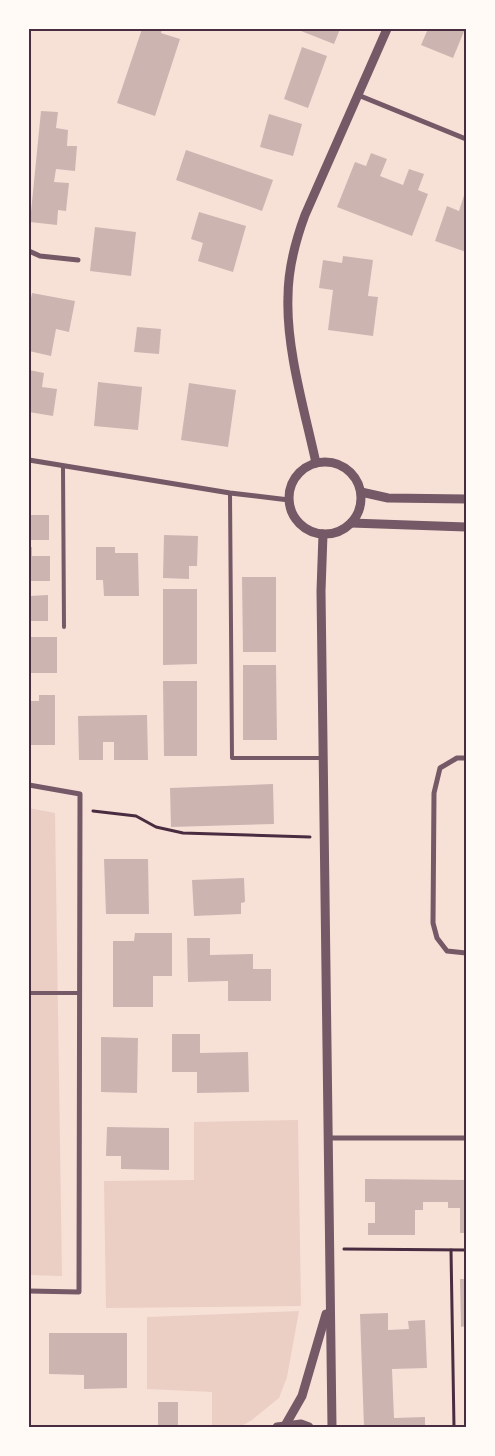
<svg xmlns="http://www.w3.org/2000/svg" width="495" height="1456" font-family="Helvetica,sans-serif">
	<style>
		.green { fill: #ebcfc5 }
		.building { fill: #ccb4b1 }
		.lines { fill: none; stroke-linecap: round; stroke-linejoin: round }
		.path { stroke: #4a2c40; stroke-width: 3 }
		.service { stroke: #755966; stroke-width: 4 }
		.minor { stroke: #755966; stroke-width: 5 }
		.tertiary { stroke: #755966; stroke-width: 9 }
		.neatline { fill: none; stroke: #4a2c40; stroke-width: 2 }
	</style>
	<rect width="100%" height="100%" fill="#f7e1d7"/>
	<g class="green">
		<path d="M 29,808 L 55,813 L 62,1276 L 29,1275 Z"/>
		<path d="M 298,1120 L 301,1306 L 106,1308 L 104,1181 L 194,1180 L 194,1122 Z"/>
		<path d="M 299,1311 L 287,1377 L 279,1398 L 252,1420 L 240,1427 L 212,1427 L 212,1392 L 147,1389 L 147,1317 Z"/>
	</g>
	<g class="building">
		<path d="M 142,29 L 162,29 L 161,33 L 180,39 L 155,116 L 117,103 Z"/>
		<path d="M 296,29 L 340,29 L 334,44 Z"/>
		<path d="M 428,29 L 465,29 L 453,58 L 421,45 Z"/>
		<path d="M 302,47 L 327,56 L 308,108 L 284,99 Z"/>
		<path d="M 41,111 L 58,112 L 56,128 L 68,130 L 67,146 L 77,146 L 75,171 L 56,169 L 54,182 L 69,183 L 66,211 L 58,210 L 57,225 L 30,222 Z"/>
		<path d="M 269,114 L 302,124 L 293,156 L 260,147 Z"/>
		<path d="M 186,150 L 273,180 L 262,211 L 176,180 Z"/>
		<path d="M 371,153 L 387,159 L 380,176 L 403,185 L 409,169 L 424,174 L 418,190 L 428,194 L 412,236 L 337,207 L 355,162 L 366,166 Z"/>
		<path d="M 466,189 L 466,252 L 435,241 L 447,206 L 459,211 Z"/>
		<path d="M 199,212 L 246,226 L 233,272 L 198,261 L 203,243 L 191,239 Z"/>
		<path d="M 95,227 L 136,232 L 131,276 L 90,271 Z"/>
		<path d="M 343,256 L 373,260 L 368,296 L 378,297 L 373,336 L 328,330 L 333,290 L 319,288 L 323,260 L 342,263 Z"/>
		<path d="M 32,293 L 75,301 L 69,332 L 56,329 L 51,356 L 29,351 L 29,309 Z"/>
		<path d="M 137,327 L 161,329 L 159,354 L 134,352 Z"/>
		<path d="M 29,370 L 44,373 L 42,387 L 57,389 L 53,416 L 29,412 Z"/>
		<path d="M 98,382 L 142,387 L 138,430 L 94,426 Z"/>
		<path d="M 189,383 L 236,390 L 228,447 L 181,440 Z"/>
		<rect x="29" y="515" width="20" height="25"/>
		<path d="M 164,535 L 198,536 L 197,566 L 189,566 L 189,579 L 163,578 Z"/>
		<path d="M 29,547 L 32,547 L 32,556 L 50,556 L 50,581 L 29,581 Z"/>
		<path d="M 96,547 L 115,547 L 115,553 L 138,553 L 139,596 L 104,596 L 103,580 L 96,580 Z"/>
		<path d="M 242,577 L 276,577 L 276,652 L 243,652 Z"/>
		<path d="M 163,589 L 197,589 L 197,664 L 163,665 Z"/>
		<path d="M 48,595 L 48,621 L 29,621 L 29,596 Z"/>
		<rect x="29" y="637" width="28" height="36"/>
		<path d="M 243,665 L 276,665 L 277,740 L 243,740 Z"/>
		<path d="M 163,681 L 197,681 L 197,756 L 164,756 Z"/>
		<path d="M 39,695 L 55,695 L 55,745 L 29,745 L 29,701 L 39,701 Z"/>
		<path d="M 147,715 L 148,760 L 114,760 L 114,742 L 103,742 L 103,760 L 79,760 L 78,716 Z"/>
		<path d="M 273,784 L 274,824 L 171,827 L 170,788 Z"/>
		<path d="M 104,859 L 148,859 L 149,914 L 106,914 Z"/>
		<path d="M 244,878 L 245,902 L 241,903 L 241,914 L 194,916 L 192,880 Z"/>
		<path d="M 135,933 L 172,933 L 172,976 L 153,976 L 153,1007 L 113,1007 L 113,941 L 134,941 Z"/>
		<path d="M 187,938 L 210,938 L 210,955 L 253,954 L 253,969 L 271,969 L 271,1001 L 228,1001 L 228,981 L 188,982 Z"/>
		<path d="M 172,1034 L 200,1034 L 200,1053 L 248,1052 L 249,1092 L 197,1093 L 197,1072 L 172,1072 Z"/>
		<path d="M 101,1037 L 138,1038 L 137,1093 L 101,1092 Z"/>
		<path d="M 107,1127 L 169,1128 L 169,1170 L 121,1169 L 121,1156 L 106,1156 Z"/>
		<path d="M 365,1179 L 466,1180 L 466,1233 L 460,1233 L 460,1208 L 448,1208 L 448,1202 L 423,1202 L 423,1210 L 415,1210 L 415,1235 L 368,1235 L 368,1223 L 375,1223 L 375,1202 L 365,1202 Z"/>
		<path d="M 460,1279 L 466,1279 L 466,1326 L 461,1327 Z"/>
		<path d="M 388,1313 L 388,1330 L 409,1329 L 408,1321 L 425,1320 L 427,1368 L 392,1369 L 394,1418 L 425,1417 L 425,1427 L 364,1427 L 360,1314 Z"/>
		<path d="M 49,1333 L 127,1333 L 127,1388 L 84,1389 L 84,1375 L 49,1374 Z"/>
		<rect x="158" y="1402" width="20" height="25"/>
	</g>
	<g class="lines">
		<g class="path">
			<path d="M 93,811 L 136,816 L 156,827 L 183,833 L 310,837"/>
			<path d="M 344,1249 L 466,1250"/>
			<path d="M 451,1250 L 454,1427"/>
		</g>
		<g class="service">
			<path d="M 63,466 L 64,627"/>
			<path d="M 230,493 L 232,758 L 323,758"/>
			<path d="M 29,993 L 79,993"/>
		</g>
		<g class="minor">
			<path d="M 358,95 L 466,139"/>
			<path d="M 29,251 L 40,256 L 78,260"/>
			<path d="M 29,460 L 230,493 L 289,500"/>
			<path d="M 466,758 L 457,758 L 440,768 L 434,793 L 433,923 L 437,938 L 447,951 L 466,953"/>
			<path d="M 29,785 L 80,794 L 79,1292 L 29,1291"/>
			<path d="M 327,1138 L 466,1138"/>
		</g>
		<g class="tertiary">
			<circle cx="325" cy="498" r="36"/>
			<path d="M 316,463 C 305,412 286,349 288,297 C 288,268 295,242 305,215 L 387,29"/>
			<path d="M 361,492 L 388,498 L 466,499"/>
			<path d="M 351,523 L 466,527"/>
			<path d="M 323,534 L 321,591 L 332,1427"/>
			<path d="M 286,1424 L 302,1396 L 326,1314"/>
			<path d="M 277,1427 L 301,1424 L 309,1427"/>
		</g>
	</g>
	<rect width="495" height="1456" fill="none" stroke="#fffaf5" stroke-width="60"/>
	<rect x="30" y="30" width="435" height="1396" class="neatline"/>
</svg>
